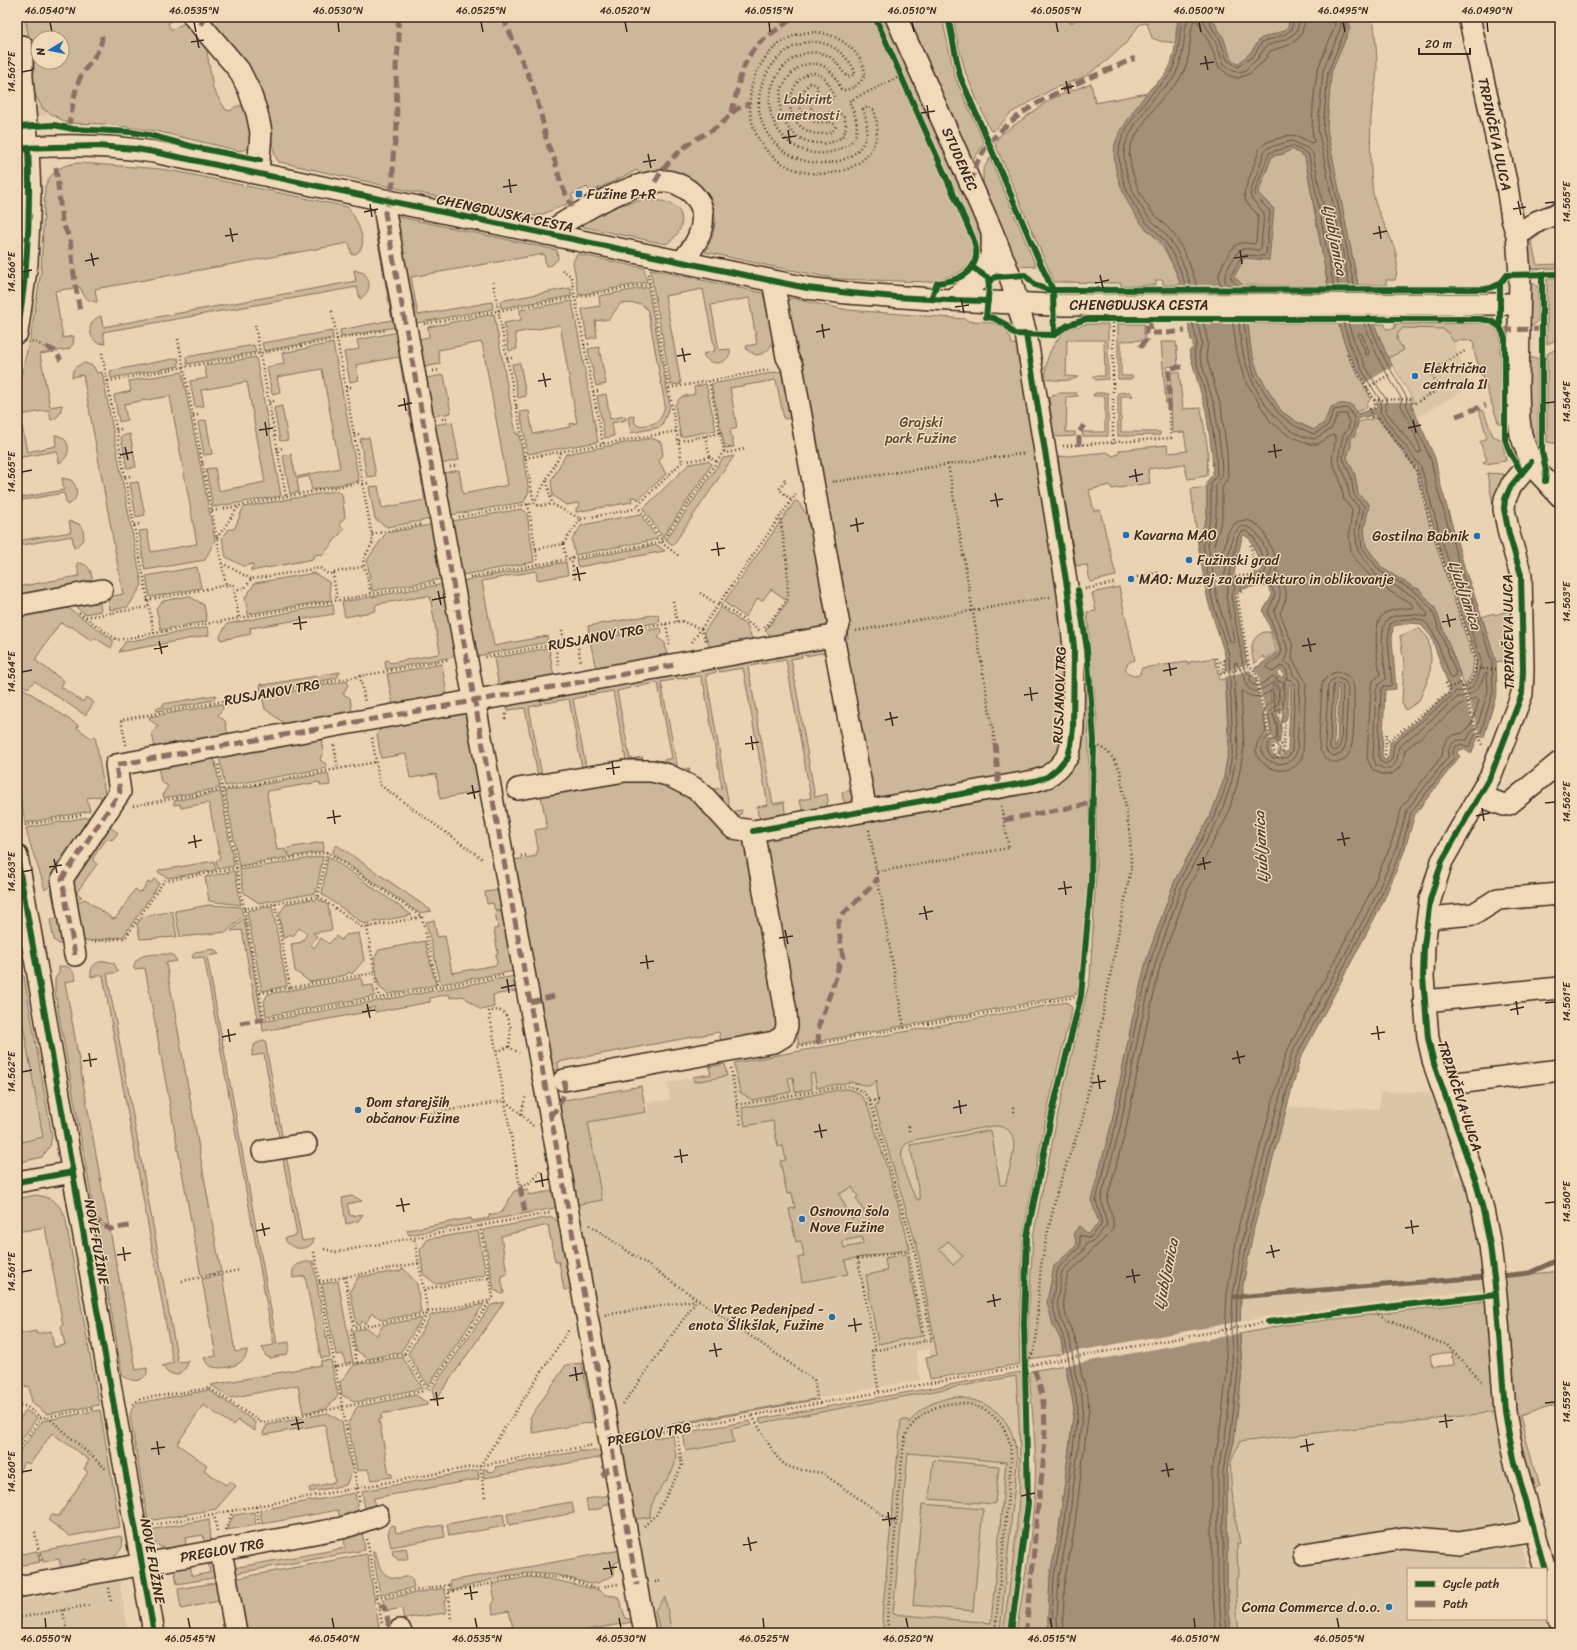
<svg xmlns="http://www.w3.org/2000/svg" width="1577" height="1650" font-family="Sriracha,sans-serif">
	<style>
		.built { fill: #dac5a6 }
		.green { fill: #ccb79a; stroke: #84705c; fill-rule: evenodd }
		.water { fill: #a49077; stroke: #7a6753; fill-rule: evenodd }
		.pier { fill: #e9d3b3 }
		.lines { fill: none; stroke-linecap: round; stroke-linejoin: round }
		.shore { stroke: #655342; stroke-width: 1 }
		.stream { stroke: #7a6753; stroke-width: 5 }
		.minor-casing { stroke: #3b2a1e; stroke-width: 24 }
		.path { stroke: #3b2a1e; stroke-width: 2.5; stroke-dasharray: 1 3; stroke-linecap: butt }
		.minor { stroke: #f0dab9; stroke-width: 21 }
		.quiet { stroke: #8d6e63; stroke-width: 5; stroke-dasharray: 10 5; stroke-linecap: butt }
		.cycleway-casing { stroke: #f0dab9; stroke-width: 8 }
		.cycleway { stroke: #1b5e20; stroke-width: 6 }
		.ticks { fill: none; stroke: #3b2a1e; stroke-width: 1.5 }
		.poi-dot { fill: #1f6fb2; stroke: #f0dab9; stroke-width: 1.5 }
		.labels { text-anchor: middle; stroke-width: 3; stroke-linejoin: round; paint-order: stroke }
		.park-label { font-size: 14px; fill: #584637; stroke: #f0dab9 }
		.street-label { font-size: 14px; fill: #3b2a1e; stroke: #f0dab9 }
		.poi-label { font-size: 14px; fill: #3b2a1e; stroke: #f0dab9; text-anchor: start }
		.water-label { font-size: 15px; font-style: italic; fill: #554434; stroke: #f0dab9 }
		.neatline { fill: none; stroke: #3b2a1e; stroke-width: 1.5 }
		.ticks-label { font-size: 10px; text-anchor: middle; fill: #3b2a1e }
	</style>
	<rect width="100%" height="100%" fill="#e9d3b3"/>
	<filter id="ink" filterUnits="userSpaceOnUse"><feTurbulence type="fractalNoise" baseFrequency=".025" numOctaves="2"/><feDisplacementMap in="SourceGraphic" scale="8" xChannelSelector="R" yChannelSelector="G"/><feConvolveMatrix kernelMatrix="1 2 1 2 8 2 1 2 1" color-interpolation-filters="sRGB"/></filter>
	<g filter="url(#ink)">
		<g class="built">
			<path d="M 17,17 L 39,17 L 38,38 L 31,48 L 34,63 L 33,79 L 38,102 L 43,109 L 49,113 L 45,116 L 17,118 Z"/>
			<path d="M 1451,323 L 1454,342 L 1471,387 L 1417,417 L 1388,358 L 1374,324 L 1385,324 L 1386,329 L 1395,328 L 1395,324 Z"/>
			<path d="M 17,991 L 43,1138 L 17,1143 Z"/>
			<path d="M 1072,1008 L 1049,1103 L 1023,1235 L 1019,1333 L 1020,1363 L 934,1376 L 929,1349 L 916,1351 L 920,1380 L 617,1434 L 575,1205 L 602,1200 L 588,1122 L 648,1111 L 647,1103 L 670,1099 L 667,1083 L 694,1078 L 695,1082 L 737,1074 L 736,1071 Z"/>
			<path d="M 1380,1092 L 1429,1092 L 1437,1109 L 1453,1153 L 1456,1176 L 1466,1174 L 1479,1231 L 1486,1289 L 1267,1316 L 1240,1322 L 1241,1296 L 1254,1228 L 1286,1107 L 1379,1109 Z"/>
			<path d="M 1016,1376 L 1020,1440 L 1019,1494 L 1016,1539 L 1003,1633 L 654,1633 L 636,1523 L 637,1519 L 649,1517 L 650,1507 L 675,1464 L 676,1453 L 734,1442 L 731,1429 Z"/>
			<path d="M 1496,1412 L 1517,1526 L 1528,1569 L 1408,1569 L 1408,1619 L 1546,1619 L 1550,1633 L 1239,1633 L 1237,1615 L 1236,1578 L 1238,1577 L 1237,1544 L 1239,1544 L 1230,1475 L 1232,1459 L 1237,1451 L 1239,1442 Z"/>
			<path d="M 88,1559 L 89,1565 L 116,1560 L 128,1633 L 17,1633 L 17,1601 L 53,1594 L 63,1579 L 80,1560 Z"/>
		</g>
		<g class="green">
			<path d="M 25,17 L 175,17 L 168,24 L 172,30 L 182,24 L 187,23 L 206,46 L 213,89 L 226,110 L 231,111 C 234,107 237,105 243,106 C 250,117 251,136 249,148 L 240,151 L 156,131 L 105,124 L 67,123 L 43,109 L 33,91 L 34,63 ZM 38,38 L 62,38 L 62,62 L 38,62 Z"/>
			<path d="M 208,17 L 871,17 L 970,239 C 973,250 974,257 969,268 L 968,266 L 957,274 L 929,282 L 867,280 L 838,279 L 770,266 L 705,252 C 710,243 714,233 715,223 C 717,182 675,161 640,174 L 637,170 L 591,192 L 587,187 L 571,195 L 574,201 L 543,214 L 535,216 L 409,191 L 279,162 L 275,156 L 265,108 Z"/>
			<path d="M 878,17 L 890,17 L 986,240 L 980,258 L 976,237 Z"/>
			<path d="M 904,17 L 942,17 L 955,77 L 984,143 L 972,162 Z"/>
			<path d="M 953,17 L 1067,17 L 1070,23 C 1078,20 1089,14 1097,19 L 1098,17 L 1179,17 L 1176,30 L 1176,43 L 1160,41 L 1152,38 L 1147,23 L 1140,24 L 1126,43 L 1109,59 L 1086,76 L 1053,89 L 1011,113 L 994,131 L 990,130 L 966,74 L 959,48 Z"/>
			<path d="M 1211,17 L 1291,17 L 1288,27 L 1283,31 L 1260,39 L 1251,52 L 1238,64 L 1231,59 L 1223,37 Z"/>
			<path d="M 1349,17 L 1373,17 C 1375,34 1377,51 1377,69 C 1376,85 1372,101 1371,117 C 1370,142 1370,169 1373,193 C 1378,224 1405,247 1395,280 L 1386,280 L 1386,285 L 1358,285 L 1326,129 L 1331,73 L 1350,28 Z"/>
			<path d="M 1091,83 L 1095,103 L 1147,93 L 1146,96 L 1146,228 C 1165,246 1172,262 1181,285 L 1163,285 L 1163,280 L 1156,280 L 1156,285 L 1121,286 L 1121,283 L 1054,282 L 995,144 L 999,136 L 1051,99 Z"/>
			<path d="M 1292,149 L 1305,157 L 1328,286 L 1243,285 L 1234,277 L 1244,258 L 1269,260 L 1258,193 L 1272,156 L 1283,154 Z"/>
			<path d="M 990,158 L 1036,266 L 1014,267 L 983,197 L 983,170 Z"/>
			<path d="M 80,163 L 161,169 L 184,173 L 348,207 C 354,215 368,240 360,250 C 358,253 355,254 352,255 L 349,243 L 95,289 L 97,302 C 86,301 84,296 80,287 L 55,291 L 63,338 L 74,336 L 73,344 L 69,349 L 40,354 L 50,407 L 62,405 C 61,412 59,418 51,420 L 49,410 L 20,415 L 27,452 L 56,446 L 55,435 C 71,437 73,456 59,463 L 57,451 L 17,458 L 17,393 L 31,334 L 41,271 L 45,186 C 52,170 63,164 80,163 Z"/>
			<path d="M 645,200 C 654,200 663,200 671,204 C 690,214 681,236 666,244 L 584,227 L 579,225 C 600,212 621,203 645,200 Z"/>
			<path d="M 390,215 L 557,250 L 558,259 L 552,265 L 546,266 L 544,254 L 411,277 L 418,315 L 492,302 L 493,309 L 411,324 Z"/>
			<path d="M 376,220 L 402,326 L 341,337 L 340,330 L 392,320 L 375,226 Z"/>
			<path d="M 1554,224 L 1531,241 L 1537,265 L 1560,264 L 1560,268 L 1527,269 C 1528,235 1525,240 1554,224 Z"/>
			<path d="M 577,254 L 644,268 L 647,282 L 579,295 L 573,262 Z"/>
			<path d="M 650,269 L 763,293 L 773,336 C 772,347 768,354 756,355 L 747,350 L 746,346 L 757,344 L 749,298 L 711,305 L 719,350 L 730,349 L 730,354 C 725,366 708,366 703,354 L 715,351 L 703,289 L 665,296 L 681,384 L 671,385 Z"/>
			<path d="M 354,270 L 364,273 C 373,283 369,293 360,299 L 357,287 L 103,332 L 105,344 L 96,342 C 87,333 88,321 101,316 L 103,327 L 356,281 Z"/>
			<path d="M 1560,278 L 1560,338 L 1547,344 L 1547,279 Z"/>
			<path d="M 1527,283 L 1533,283 L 1538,287 L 1538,321 L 1534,325 L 1527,326 Z"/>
			<path d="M 648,287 L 670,406 L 661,427 L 631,433 L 628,417 L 634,416 L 635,423 L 638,426 C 656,424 661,424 665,405 L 648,311 L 642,304 L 621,303 L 609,319 L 595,321 L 597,337 L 587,339 L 582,309 L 600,306 L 599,296 Z"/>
			<path d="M 570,288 L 572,296 L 501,308 L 500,301 Z"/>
			<path d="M 790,298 L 848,310 L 966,319 L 968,321 C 988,322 1007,320 1012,344 L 1019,345 L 1063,634 L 1065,729 L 1058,757 L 1041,771 L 867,805 L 837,640 L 848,638 L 785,304 Z"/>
			<path d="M 572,301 L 598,442 L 528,454 L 520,412 L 529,411 L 533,434 L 570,427 L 569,424 L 577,423 L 560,325 L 515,333 L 517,349 L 509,351 L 504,323 L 521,320 L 520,310 Z"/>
			<path d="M 494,314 L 516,434 L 519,434 L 529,491 L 524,502 L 451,515 L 438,474 L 459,470 L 463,494 L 508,485 L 482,342 L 438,350 L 440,364 L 419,368 L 414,340 L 429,337 L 428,327 Z"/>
			<path d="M 1248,323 L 1339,323 L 1348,352 L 1346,353 L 1371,398 L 1367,404 L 1367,408 L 1356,412 L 1328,414 L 1324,423 L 1314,430 L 1297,422 L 1281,411 L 1268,391 L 1258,373 L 1251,351 Z"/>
			<path d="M 1487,323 C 1499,329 1501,335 1501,348 L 1500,349 L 1500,352 L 1501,352 L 1502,424 L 1498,422 L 1475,355 L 1473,340 L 1463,341 L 1459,340 L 1454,342 L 1448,333 L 1443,329 L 1403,328 L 1398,333 L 1397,340 L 1404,350 L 1388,358 L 1374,324 L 1385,324 L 1386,329 L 1395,328 L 1395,324 Z"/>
			<path d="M 1087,324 L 1108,324 L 1108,379 L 1096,380 L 1093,377 L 1093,376 L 1105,376 L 1104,340 L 1067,340 L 1066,376 L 1078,377 C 1072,382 1052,381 1046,378 C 1043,361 1054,338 1069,329 C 1075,326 1081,326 1087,324 Z"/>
			<path d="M 1118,324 L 1145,324 L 1145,340 L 1121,341 L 1121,376 L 1133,376 L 1131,379 L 1118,379 Z"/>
			<path d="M 332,331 L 333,338 L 264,351 L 262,343 Z"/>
			<path d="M 404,331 L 437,518 L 387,527 L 375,519 L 369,487 L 378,486 L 382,508 L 425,500 L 399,357 L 356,365 L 359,380 L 350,382 L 344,352 L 359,349 L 357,340 Z"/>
			<path d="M 1161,342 L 1176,342 L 1178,365 L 1167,367 L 1169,404 L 1166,404 Z"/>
			<path d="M 333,343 L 359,481 L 312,490 L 309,476 L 297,479 L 299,492 L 290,494 L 283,455 L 291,454 L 296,477 L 340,468 L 322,369 L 277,377 L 280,392 L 272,394 L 267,367 L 284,364 L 282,353 Z"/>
			<path d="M 254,345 L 256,352 L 187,364 L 186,357 Z"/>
			<path d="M 599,347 L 606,384 L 596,386 L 588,349 Z"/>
			<path d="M 1560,347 L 1560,455 L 1558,444 L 1547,442 L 1547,354 Z"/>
			<path d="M 256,357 L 281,496 L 213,507 L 206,469 L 215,468 L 219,491 L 265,482 L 247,382 L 201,390 L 204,406 L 195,407 L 190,381 L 207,378 L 204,366 Z"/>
			<path d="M 178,358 L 179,366 L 111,378 L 110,371 Z"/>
			<path d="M 1531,358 L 1538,358 L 1538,457 L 1528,428 L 1527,361 Z"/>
			<path d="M 85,363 L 93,366 L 97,373 L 102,372 L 142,585 L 128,607 L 110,610 L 108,597 L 123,594 L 83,375 L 72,377 C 72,368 77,365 85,363 Z"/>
			<path d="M 520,363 L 526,396 L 518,398 L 512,364 Z"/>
			<path d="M 788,370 L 797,417 L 784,419 L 776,380 L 730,388 L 737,428 L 730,430 L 734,447 L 725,448 L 711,384 Z"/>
			<path d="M 182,372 L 215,540 L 205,560 L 145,570 L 139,531 L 147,530 L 151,552 L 197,544 L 170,396 L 124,404 L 127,420 L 119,422 L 114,395 L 131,391 L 129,381 Z"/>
			<path d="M 1170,372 L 1179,372 L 1183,409 L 1201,408 L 1208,451 L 1207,476 L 1188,479 L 1184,464 L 1148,469 L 1150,483 L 1112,489 L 1110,485 L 1089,490 L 1094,511 L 1100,510 L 1116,576 L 1090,582 L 1087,565 L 1076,566 L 1058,457 L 1107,452 L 1113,456 L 1118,454 L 1120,450 L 1167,445 L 1168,453 L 1187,451 L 1184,432 L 1172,433 Z"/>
			<path d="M 444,375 L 451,413 L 427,417 L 420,379 Z"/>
			<path d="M 706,384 L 716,430 L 681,437 L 675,405 L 681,397 L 695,394 L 694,387 Z"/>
			<path d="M 1130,392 L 1133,396 L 1121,396 L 1121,432 L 1160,432 L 1160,435 L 1118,436 L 1118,393 Z"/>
			<path d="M 1060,393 L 1076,393 L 1078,396 L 1067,397 L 1066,432 L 1075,432 L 1075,436 L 1054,437 L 1049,398 L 1052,395 Z"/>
			<path d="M 1095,393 L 1108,393 L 1108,436 L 1083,436 L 1082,432 L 1105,432 L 1105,396 L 1093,396 Z"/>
			<path d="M 606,394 L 610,419 L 625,416 L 626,420 L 612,423 L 614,436 L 605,438 L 597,396 Z"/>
			<path d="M 282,406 L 288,440 L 280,441 L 274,408 Z"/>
			<path d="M 1479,409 L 1484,412 L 1493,436 L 1502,440 L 1506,461 L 1484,464 L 1483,462 L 1487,460 L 1480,442 L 1487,438 Z"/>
			<path d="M 1375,418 L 1378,419 L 1411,462 L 1416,471 L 1430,526 L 1474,661 L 1472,674 L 1466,684 L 1464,684 L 1435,608 L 1419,589 L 1413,587 L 1382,568 L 1366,546 L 1364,530 L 1369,504 L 1358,494 L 1355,475 L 1347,458 C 1349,451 1349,444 1351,437 C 1353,432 1358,428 1358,422 Z"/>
			<path d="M 206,420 L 212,454 L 204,455 L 198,422 Z"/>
			<path d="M 452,422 L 459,460 L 436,465 L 429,426 Z"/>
			<path d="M 130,434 L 136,467 L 127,468 L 121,436 Z"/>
			<path d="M 369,437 L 376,476 L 367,477 L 360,439 Z"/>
			<path d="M 651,438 L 661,442 L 663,455 L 659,461 L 666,474 L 638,500 L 636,497 L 631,497 L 632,502 L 576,512 L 576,508 L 579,507 L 578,503 L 566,505 L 553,496 L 551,481 L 566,454 Z"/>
			<path d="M 734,456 L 673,545 L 666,540 L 723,458 Z"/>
			<path d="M 708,461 L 712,464 L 663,537 L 643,509 L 689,464 Z"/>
			<path d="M 1487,473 L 1504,474 L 1493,505 Z"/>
			<path d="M 62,478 L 71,480 C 79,488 79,501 67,505 L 64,493 L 17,501 L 17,496 L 18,498 L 64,490 Z"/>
			<path d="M 138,482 L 145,515 L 136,517 L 130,483 Z"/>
			<path d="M 1207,487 L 1207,516 L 1198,544 L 1191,489 Z"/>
			<path d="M 335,491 L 342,494 L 345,517 L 340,523 L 341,527 L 344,529 L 322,556 L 319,554 L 313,556 L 313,559 L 251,571 L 251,568 L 253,567 L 253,564 L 243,566 L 226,557 L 222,538 L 229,529 L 234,529 C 239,521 239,514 244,507 Z"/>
			<path d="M 795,501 L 798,502 L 808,516 L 809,527 L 816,526 L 832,616 L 819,635 L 779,642 L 765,631 L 788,601 L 771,589 L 762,601 L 758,598 L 745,617 L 724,602 Z"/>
			<path d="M 522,509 L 527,513 L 534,562 L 457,576 L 452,521 Z"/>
			<path d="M 640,514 L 658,539 L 575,555 L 572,540 L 582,525 Z"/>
			<path d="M 69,521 L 79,524 L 83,529 L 84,539 L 76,547 L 74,548 L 72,536 L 17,546 L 17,541 L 71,532 Z"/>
			<path d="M 435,524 L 448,578 L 372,591 L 367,560 L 386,533 Z"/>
			<path d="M 657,545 L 665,551 L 578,567 L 576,560 Z"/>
			<path d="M 566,562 L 568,575 L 537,580 L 536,571 L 482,581 L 494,646 L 547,636 L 548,642 L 472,657 L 459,590 L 466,580 Z"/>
			<path d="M 77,563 C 87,563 91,569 92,578 L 89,584 L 17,600 L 17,587 L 79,576 Z"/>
			<path d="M 197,567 L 201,588 L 150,597 L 146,576 Z"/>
			<path d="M 314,573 L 329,582 L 331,600 L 248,614 L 245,598 L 255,583 Z"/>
			<path d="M 450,583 L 460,645 L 453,657 L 386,669 L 385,661 L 387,660 L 390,663 L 438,654 L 440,652 L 430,597 L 427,596 L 377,604 L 375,607 L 376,611 L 345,617 L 342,602 Z"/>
			<path d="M 1119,587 L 1135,660 C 1127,662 1123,667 1128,674 L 1134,676 L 1139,675 L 1142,668 L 1187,662 L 1187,664 L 1189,664 L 1189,662 L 1214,658 L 1220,680 L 1225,679 L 1229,748 L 1223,782 L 1212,812 L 1175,880 L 1147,958 L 1132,1021 L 1111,1126 L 1092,1200 L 1099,1223 L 1088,1235 L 1079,1226 L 1074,1233 L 1077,1245 L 1054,1266 L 1053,1325 L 1061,1340 L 1063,1354 L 1029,1359 L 1028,1323 L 1033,1236 L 1060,1104 L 1090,979 L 1096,873 L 1097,721 L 1087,612 L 1096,611 L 1092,593 Z"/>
			<path d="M 189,596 L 204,605 L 207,621 L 161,630 L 156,608 L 163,601 Z"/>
			<path d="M 99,598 L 101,611 L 85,614 L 70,603 Z"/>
			<path d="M 333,604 L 334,614 L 250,628 L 251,634 L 221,640 L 220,636 L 227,624 Z"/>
			<path d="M 721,607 L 747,626 L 755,646 L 712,654 L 704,632 Z"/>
			<path d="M 68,608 L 113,640 L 113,643 L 111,648 L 95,638 L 92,641 L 71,626 L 70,627 L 60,623 L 36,658 L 36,661 L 64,681 L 61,687 L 83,702 L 86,697 L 94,703 L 85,715 L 34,681 L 28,688 L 17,681 L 17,617 Z"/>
			<path d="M 1513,609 L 1515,659 L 1496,662 L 1482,617 L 1494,613 L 1495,615 Z"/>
			<path d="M 658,614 L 660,622 L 589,635 L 588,626 Z"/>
			<path d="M 208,627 L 209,635 L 119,652 L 125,642 Z"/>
			<path d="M 661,628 L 662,632 L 658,638 L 665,643 L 667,657 L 596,670 L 590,640 Z"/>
			<path d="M 1419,628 L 1428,638 L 1431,657 L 1430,674 L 1419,701 L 1406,710 L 1402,703 L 1404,663 L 1400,636 Z"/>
			<path d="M 1264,632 L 1270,632 L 1277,652 L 1265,659 L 1263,656 L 1254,664 C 1251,650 1249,638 1264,632 Z"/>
			<path d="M 831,641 L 862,806 L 846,804 L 843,799 L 842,792 L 853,790 L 828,652 L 805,656 L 803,646 Z"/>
			<path d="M 800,647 L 802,657 L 791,659 L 815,797 L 827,794 L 828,801 L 826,809 L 807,813 L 803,810 L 799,800 L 811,798 L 786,660 L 762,664 L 760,654 Z"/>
			<path d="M 549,648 L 554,677 L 499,687 L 494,658 Z"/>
			<path d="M 757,654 L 759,664 L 748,667 L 773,804 L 784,802 L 785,812 L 784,816 L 762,820 L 758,815 L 757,807 L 768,805 L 743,668 L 719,672 L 717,661 Z"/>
			<path d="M 1082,656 C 1086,669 1086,682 1087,696 C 1089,725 1089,755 1089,784 C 1088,854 1089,924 1077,994 L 799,1045 L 764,852 L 766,843 L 772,837 L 1051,784 Z"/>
			<path d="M 714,662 L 716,672 L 706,675 L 730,812 L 742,810 L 741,814 L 737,817 L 733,816 L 710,790 L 722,788 L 704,685 L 702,684 L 701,676 L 677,679 L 675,669 Z"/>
			<path d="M 442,664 L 447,696 L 393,705 L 387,674 Z"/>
			<path d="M 672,670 L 674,680 L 661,682 L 678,770 L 690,768 L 689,772 L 685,774 C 678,772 661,768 659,761 L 672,758 L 658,683 L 633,687 L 631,678 Z"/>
			<path d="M 340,672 L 337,678 L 261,692 L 260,684 L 264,685 Z"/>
			<path d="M 628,678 L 630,688 L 617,691 L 630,759 L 643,757 L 642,760 L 614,763 L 626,760 L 613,691 L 589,695 L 587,685 Z"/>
			<path d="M 347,681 L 348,685 L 343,694 L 350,698 L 352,711 L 285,724 L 265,709 L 262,697 Z"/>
			<path d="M 17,684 L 79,726 L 77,728 L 91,738 L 95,736 L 106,799 L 101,800 L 100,796 L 87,798 L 90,811 L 25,823 L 17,777 Z"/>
			<path d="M 584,686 L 586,696 L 573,699 L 586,767 L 582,768 L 569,699 L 545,703 L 544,693 Z"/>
			<path d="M 541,693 L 542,704 L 529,707 L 542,776 L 538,776 L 525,708 L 508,710 L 506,700 Z"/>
			<path d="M 216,695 L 213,700 L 157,711 L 156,708 L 163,707 L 163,704 Z"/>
			<path d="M 222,704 L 223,708 L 218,715 L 225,721 L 228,735 L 155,748 L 152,733 L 158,726 L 150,720 L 149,717 Z"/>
			<path d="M 459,708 L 474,718 L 487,790 L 440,799 L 436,774 L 410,778 L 406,754 L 381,758 L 377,734 L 387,721 Z"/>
			<path d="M 321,738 L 323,752 L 320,760 L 326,764 L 327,768 L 225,786 L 219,756 Z"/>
			<path d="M 214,757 L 220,788 L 164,798 L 163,794 L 168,786 L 161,782 L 158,767 Z"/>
			<path d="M 328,773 L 330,785 L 321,786 L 319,782 L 268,791 L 267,794 L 277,850 L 285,849 L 287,857 L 239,866 L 225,791 Z"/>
			<path d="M 635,779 L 667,784 L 698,802 L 726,834 L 737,840 L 747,841 L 778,1013 L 776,1027 L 770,1034 L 721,1044 L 719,1032 L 558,1062 L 559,1073 L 548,1076 L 509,861 L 536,856 L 538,849 L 535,830 L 547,828 L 541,796 L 529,798 L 529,796 Z"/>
			<path d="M 221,792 L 234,866 L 218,869 L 216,861 L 220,858 L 209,804 L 207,803 L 181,808 L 180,804 L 174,805 L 174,801 Z"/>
			<path d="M 94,816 L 57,880 L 45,890 C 40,869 30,849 26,828 Z"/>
			<path d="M 109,826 L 118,833 L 112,840 L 107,838 L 93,858 L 93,861 L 97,864 L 77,892 L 78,894 L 82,897 L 71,902 L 68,880 Z"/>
			<path d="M 323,842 L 324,847 L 323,851 L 289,857 L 288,848 Z"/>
			<path d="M 337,845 L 432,911 L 419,913 L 334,855 L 333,850 Z"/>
			<path d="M 323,856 L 316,893 L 259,903 L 244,893 L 240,870 Z"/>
			<path d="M 328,856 L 412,915 L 364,924 L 322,894 Z"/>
			<path d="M 214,861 L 216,870 L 168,878 L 158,872 L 160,869 L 162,870 Z"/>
			<path d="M 235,871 L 241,905 L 209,901 L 205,877 Z"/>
			<path d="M 154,879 L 157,881 L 159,884 L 123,937 L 79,942 L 72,905 L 85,899 L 113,919 L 116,918 L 135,889 L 139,892 L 142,891 L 148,882 L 151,883 Z"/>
			<path d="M 58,882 L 70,943 L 59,944 L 54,940 L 50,920 L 57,918 L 51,889 Z"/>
			<path d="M 500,890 L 503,908 L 495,910 L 493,903 L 487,904 L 485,892 Z"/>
			<path d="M 317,898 L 328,905 L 332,930 L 313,933 L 317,936 L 311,945 L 314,948 L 321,938 L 329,944 L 336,936 L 341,940 L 346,935 L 359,933 L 364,960 L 352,974 L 349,972 L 346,975 L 310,982 L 295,971 L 291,944 L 302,942 L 307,934 L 299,928 L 293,936 L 290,934 L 288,937 L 283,938 L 279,914 L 286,904 L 312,899 L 315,901 Z"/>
			<path d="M 209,905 L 241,907 L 243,916 L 227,932 L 180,937 L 175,911 Z"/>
			<path d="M 272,906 L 287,986 L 262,991 L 247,911 Z"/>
			<path d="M 172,911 L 177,937 L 140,939 L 137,924 L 142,917 Z"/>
			<path d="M 504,911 L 520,970 L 441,984 L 426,922 L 434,920 L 437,937 L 445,936 L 452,973 L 496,965 L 497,963 L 496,954 L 498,954 L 494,929 L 498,928 L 495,912 Z"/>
			<path d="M 244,918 L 262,1018 L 258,1019 L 242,930 L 231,931 Z"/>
			<path d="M 425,941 L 436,985 L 388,994 L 379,987 L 374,959 L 379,950 Z"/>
			<path d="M 213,949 L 217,951 L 219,954 L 207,956 L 276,1338 L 277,1344 L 289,1342 L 289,1349 L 287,1354 L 271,1358 L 266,1356 L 262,1347 L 274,1345 L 204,957 L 193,958 L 192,957 L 195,952 Z"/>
			<path d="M 169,954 L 173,955 L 177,961 L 166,963 L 221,1272 L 201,1276 L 145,968 L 134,969 C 133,951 157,955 169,954 Z"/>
			<path d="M 105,961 L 114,963 L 118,972 L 107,974 L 178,1362 L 189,1361 L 185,1369 L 177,1375 L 168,1373 L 162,1366 L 173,1363 L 110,1015 L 103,975 L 91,977 C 90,966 95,962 105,961 Z"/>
			<path d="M 62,966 C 71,966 74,972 76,980 L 65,982 L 109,1227 L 95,1218 L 55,992 L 55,979 L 59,973 L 59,967 Z"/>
			<path d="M 17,974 L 24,976 L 52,1136 L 50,1146 L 42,1157 L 17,1163 L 17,1143 L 43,1137 L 17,991 Z"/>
			<path d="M 521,975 L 562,1198 L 555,1208 L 409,1235 L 407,1230 L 471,1218 L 472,1221 L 489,1218 L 489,1215 L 502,1212 L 514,1191 L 528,1189 L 529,1195 L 558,1190 L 522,990 L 493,995 L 494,1007 L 481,1010 L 463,996 L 450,998 L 449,994 L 430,998 L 430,1002 L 375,1012 L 374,1007 L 367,1009 L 367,1012 L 263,1031 L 262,1022 Z"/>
			<path d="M 361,978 L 363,986 L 373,985 L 375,996 L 266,1016 L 264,1001 L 268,994 Z"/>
			<path d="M 1067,1002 L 1072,1008 L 1049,1103 L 1023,1235 L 1019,1333 L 1020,1364 L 930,1379 L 926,1357 L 937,1355 L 917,1247 L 875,1106 L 878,1105 L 876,1089 L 877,1080 L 871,1085 L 868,1086 L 850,1082 L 817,1088 L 814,1073 L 810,1074 L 812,1089 L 795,1092 L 793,1077 L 788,1078 L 791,1092 L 752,1100 L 740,1092 L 734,1063 ZM 993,1126 C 1027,1125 1010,1165 1005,1185 L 1000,1185 L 991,1130 L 910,1145 L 920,1199 L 917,1200 C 911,1190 897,1159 903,1148 C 905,1144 909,1142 913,1140 ZM 948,1241 L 963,1256 L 953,1265 L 939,1249 Z"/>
			<path d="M 265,1040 L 283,1141 L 280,1142 L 264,1054 L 252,1056 L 252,1050 L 255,1044 Z"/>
			<path d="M 725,1064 L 727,1076 L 694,1082 L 693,1077 L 711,1074 L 709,1067 Z"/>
			<path d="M 641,1086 L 646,1112 L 588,1122 L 602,1200 L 575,1205 L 555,1114 L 564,1100 Z"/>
			<path d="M 844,1089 C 856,1090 861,1094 867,1104 L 896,1196 L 910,1249 L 845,1260 L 848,1274 L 802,1282 L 798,1258 L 804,1256 L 801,1241 L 796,1242 L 789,1209 L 795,1208 L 792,1193 L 787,1194 L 780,1161 L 786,1160 L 783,1146 L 778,1147 L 773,1121 L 745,1126 L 742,1108 ZM 852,1187 L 858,1197 L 856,1198 L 864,1212 L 852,1219 L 839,1194 ZM 862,1237 L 863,1244 L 844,1248 L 842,1241 Z"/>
			<path d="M 282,1154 L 286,1154 L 287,1160 L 302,1241 L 314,1239 C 312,1252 288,1251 285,1238 L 297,1235 Z"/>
			<path d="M 36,1195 C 50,1197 59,1202 65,1216 L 99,1405 L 47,1414 L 32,1403 L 29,1386 L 21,1387 L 17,1367 L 17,1322 L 19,1334 L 36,1331 L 36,1334 L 51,1331 L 54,1347 L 65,1345 L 61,1326 L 63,1325 L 45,1227 L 17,1232 L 17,1199 Z"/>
			<path d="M 351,1196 L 357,1198 L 362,1201 L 347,1204 L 350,1216 L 363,1214 L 358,1221 L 346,1224 L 342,1198 Z"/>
			<path d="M 552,1217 L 567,1229 L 579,1288 L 564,1290 L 559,1262 L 555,1262 L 548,1225 L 501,1236 L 507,1274 L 501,1276 L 504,1293 L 502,1294 L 494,1290 L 483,1230 Z"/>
			<path d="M 96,1221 L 110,1230 L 136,1370 L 147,1368 L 147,1374 C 140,1383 131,1382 122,1375 Z"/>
			<path d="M 478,1231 L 486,1275 L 436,1284 L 423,1274 L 420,1250 L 428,1239 Z"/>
			<path d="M 906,1254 L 922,1336 L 878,1344 L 866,1275 L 887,1271 L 885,1258 Z"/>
			<path d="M 313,1261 L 330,1357 L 321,1358 L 305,1276 L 293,1278 C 290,1263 302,1263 313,1261 Z"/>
			<path d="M 403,1268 L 417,1284 L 421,1313 L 382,1320 L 372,1313 L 365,1324 L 362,1321 L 359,1325 L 357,1325 L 350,1291 L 358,1277 L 400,1271 Z"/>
			<path d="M 1560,1271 L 1560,1405 L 1545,1407 L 1520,1416 L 1539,1487 L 1533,1489 L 1515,1427 L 1502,1277 Z"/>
			<path d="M 222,1275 L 235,1352 L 247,1350 C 248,1366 219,1372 208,1365 L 204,1358 L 216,1356 L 202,1279 Z"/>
			<path d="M 338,1281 L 353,1362 L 345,1363 L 343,1354 L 336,1355 L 322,1284 Z"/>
			<path d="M 1486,1301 L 1496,1412 L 1239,1442 C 1238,1449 1234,1453 1232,1459 C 1227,1474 1237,1526 1240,1544 L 1237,1544 L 1238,1577 L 1236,1578 L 1237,1615 L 1239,1633 L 1231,1633 L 1227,1583 L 1227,1470 L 1234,1441 L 1242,1371 L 1240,1334 L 1285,1325 ZM 1452,1352 L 1454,1365 L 1432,1367 L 1430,1355 Z"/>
			<path d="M 504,1302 L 435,1401 L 432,1389 L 491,1305 Z"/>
			<path d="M 484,1304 L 428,1386 L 408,1354 L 431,1315 Z"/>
			<path d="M 422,1318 L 401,1352 L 368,1359 L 356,1350 L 353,1331 L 366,1328 L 377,1335 L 383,1325 Z"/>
			<path d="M 402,1357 L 423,1388 L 356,1402 L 342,1395 L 340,1382 L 354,1365 Z"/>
			<path d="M 331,1360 L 338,1396 L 326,1409 L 303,1413 L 298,1385 L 230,1398 L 211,1385 L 321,1365 L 321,1361 Z"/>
			<path d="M 582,1363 L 593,1422 L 533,1433 L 530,1418 L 566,1365 Z"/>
			<path d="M 1065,1365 C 1067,1380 1073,1394 1074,1409 L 1059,1529 L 1050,1576 L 1048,1619 L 1049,1633 L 1016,1633 C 1024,1585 1032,1536 1035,1487 C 1037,1450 1032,1411 1029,1374 L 1031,1371 Z"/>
			<path d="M 1021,1372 C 1023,1416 1028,1462 1025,1506 C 1021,1549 1014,1591 1008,1633 L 1003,1633 C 1009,1587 1017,1541 1019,1494 C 1021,1455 1019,1415 1016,1376 L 761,1423 L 759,1419 Z"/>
			<path d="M 209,1390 L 255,1422 L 255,1431 L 238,1420 L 233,1425 L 203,1405 L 177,1444 L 207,1465 L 204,1470 L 226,1485 L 230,1481 L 236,1486 L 216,1509 L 148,1521 L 130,1416 C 131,1410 133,1406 138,1403 Z"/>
			<path d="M 416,1395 L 427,1403 L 427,1405 L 381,1414 L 382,1419 L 379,1419 L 389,1474 L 392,1474 L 392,1477 L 371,1480 L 368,1469 L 357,1471 L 348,1423 L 357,1407 Z"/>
			<path d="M 956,1397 C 996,1401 1016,1422 1017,1463 L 1000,1633 L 884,1633 L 882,1617 L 901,1420 L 908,1420 L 909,1423 C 920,1407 937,1399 956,1397 ZM 908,1453 L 1006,1462 L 991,1623 L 893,1614 Z"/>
			<path d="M 815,1399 L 815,1400 L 615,1436 L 617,1434 Z"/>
			<path d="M 26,1410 L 37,1418 L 17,1446 L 17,1423 Z"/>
			<path d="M 100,1410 L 120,1527 L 70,1536 L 48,1520 L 52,1515 L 59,1516 L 88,1472 L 84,1469 L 89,1460 L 52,1433 L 30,1464 L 24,1462 L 17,1475 L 17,1456 L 42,1421 Z"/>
			<path d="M 328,1413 L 342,1422 L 352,1471 L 346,1485 L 310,1492 L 309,1488 L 335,1482 L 325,1424 L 264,1435 L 263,1433 L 267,1425 Z"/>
			<path d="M 750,1421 L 752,1425 L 731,1429 L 734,1442 L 686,1451 L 683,1433 Z"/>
			<path d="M 673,1435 C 674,1444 677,1454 675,1463 C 670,1483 650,1493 650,1517 L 637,1519 L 636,1523 L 631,1523 L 615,1444 Z"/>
			<path d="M 580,1451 L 600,1451 L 605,1453 L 604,1457 L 484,1478 L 483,1469 L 487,1469 L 488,1472 L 496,1471 L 495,1467 Z"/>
			<path d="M 933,1460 L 999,1466 L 995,1504 L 929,1499 Z"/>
			<path d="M 478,1470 L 479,1479 L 374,1498 L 375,1510 L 366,1513 L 362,1491 Z"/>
			<path d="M 355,1493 L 359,1516 L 341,1523 L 338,1510 L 262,1524 L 260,1510 Z"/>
			<path d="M 611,1495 L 618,1502 L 603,1505 L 603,1508 L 588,1511 L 586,1499 Z"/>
			<path d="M 572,1502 L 574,1513 L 509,1525 L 507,1513 Z"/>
			<path d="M 922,1504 L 983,1509 L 973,1611 L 913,1605 Z"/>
			<path d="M 254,1512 L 256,1525 L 226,1530 L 234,1515 Z"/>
			<path d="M 503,1514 L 505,1526 L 449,1536 L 447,1524 Z"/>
			<path d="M 209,1519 L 211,1540 L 205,1546 L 203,1535 L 185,1538 L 187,1549 L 169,1552 L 168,1548 C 156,1548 152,1540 150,1530 Z"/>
			<path d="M 391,1525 L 395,1526 L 396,1533 L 443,1525 L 445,1537 L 391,1547 L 388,1533 Z"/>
			<path d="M 362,1531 L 365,1550 L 232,1574 L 233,1568 L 345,1548 L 344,1537 Z"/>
			<path d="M 121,1536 C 124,1545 123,1549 115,1555 L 116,1560 L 89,1566 L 88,1559 L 81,1560 L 82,1567 L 62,1571 L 59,1559 L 43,1562 L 41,1551 Z"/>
			<path d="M 406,1548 L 408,1558 L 406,1560 L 398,1560 L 393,1555 L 392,1550 Z"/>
			<path d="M 621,1550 L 625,1558 L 614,1564 L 614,1575 L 598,1583 L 590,1584 L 558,1575 L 529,1573 L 504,1576 L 451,1591 L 450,1581 Z"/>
			<path d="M 37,1551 L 40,1562 L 17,1566 L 17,1555 Z"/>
			<path d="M 373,1553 L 376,1553 C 378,1565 382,1578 397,1578 C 402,1578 405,1576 410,1577 L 412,1579 L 414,1588 L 380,1594 Z"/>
			<path d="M 367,1554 L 380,1633 L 242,1633 L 233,1579 Z"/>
			<path d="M 208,1561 L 216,1565 L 219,1577 L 177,1584 L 174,1568 L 190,1565 L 192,1576 L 210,1573 Z"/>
			<path d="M 528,1577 C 553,1578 575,1585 598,1590 C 602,1591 603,1594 606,1595 C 610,1596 614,1595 618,1597 L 626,1619 L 639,1618 L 633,1622 L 570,1633 L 514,1633 L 509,1611 L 493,1614 L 492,1605 L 495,1600 L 492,1585 L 500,1582 Z"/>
			<path d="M 220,1582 L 219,1601 L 181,1609 L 178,1589 Z"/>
			<path d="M 444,1588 L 447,1600 L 444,1601 L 446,1613 L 407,1618 L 404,1621 L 402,1608 L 387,1611 L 382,1599 Z"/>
			<path d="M 665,1597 L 672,1633 L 660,1633 L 655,1610 Z"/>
		</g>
		<path class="water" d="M 1179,17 L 1211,17 L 1223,37 L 1231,59 L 1238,64 L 1251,52 L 1260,39 L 1283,31 L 1288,27 L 1291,17 L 1349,17 L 1350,28 L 1331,73 L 1327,129 L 1358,285 L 1388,358 L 1413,400 L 1410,402 L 1435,458 L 1440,483 L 1466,573 L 1474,594 L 1496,662 L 1497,692 L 1484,737 L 1478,737 L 1471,754 L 1464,749 L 1458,750 L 1457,754 L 1460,756 L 1415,814 L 1404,852 L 1382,904 L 1300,1059 L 1254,1228 L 1241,1296 L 1240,1334 L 1242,1371 L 1234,1441 L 1227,1470 L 1227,1583 L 1231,1633 L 1049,1633 L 1048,1619 L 1050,1576 L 1059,1529 L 1074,1409 L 1061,1340 L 1053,1325 L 1047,1302 L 1054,1266 L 1077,1245 L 1074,1233 L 1079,1226 L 1088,1234 L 1099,1223 L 1091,1200 L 1111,1126 L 1132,1021 L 1147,958 L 1175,880 L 1212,812 L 1223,782 L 1229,748 L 1225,655 L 1208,601 L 1198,544 L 1207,516 L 1207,481 L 1213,475 L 1212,453 L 1206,411 L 1189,351 L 1193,348 L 1193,343 L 1191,340 C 1186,313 1184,286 1171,261 C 1168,254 1164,246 1159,240 C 1155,235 1149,232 1145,228 C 1128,208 1110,171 1115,144 C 1118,132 1142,98 1151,88 C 1155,83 1161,80 1165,75 C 1177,59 1175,36 1179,17 ZM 1292,149 L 1305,157 L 1328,286 L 1342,336 L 1348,352 L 1357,369 L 1377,402 L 1377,408 L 1357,414 L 1353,406 C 1345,403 1339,403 1331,407 L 1324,423 L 1314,430 L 1297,422 L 1281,411 L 1258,373 L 1251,351 L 1243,285 L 1234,277 L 1244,258 L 1269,260 L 1274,209 L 1258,193 L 1272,156 L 1283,154 ZM 1376,414 L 1417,468 L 1438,543 L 1476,657 C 1478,670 1474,683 1462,688 L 1458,679 L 1459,677 L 1461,677 L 1435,608 L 1419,589 L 1413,587 L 1382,568 L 1366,546 L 1364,530 L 1369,504 L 1358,494 L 1355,475 L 1347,458 L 1351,446 L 1351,438 L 1355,435 L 1358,419 ZM 1244,535 L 1250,539 L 1263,569 L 1258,573 L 1236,583 L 1233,578 L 1242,537 ZM 1268,586 L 1272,596 L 1263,611 L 1279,650 L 1278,653 L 1255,668 L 1250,670 L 1247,665 L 1235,595 L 1236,592 L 1249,587 ZM 1410,623 L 1420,624 L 1431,636 L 1451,692 L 1390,743 L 1389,755 L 1385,761 L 1382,756 L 1385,690 L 1396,689 L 1392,640 L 1393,626 ZM 1281,670 L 1284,674 L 1282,678 L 1279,676 C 1265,695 1276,707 1278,727 C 1279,736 1278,746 1275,755 L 1272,752 L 1272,746 L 1277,744 C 1277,738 1278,731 1277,725 C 1272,706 1265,694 1278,675 L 1277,674 ZM 1286,677 L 1281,697 L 1283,715 L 1281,723 L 1285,721 L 1287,717 L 1289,685 L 1290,684 L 1291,685 L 1288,750 L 1283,755 C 1276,747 1282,736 1281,727 C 1279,717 1274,708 1274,698 C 1274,692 1276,686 1279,680 C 1277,690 1271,705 1280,714 L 1280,693 ZM 1337,687 L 1339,688 L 1337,742 L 1336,746 L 1335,747 L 1334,742 Z"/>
		<g class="pier">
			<path d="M 1179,285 L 1245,285 L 1250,324 L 1186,324 Z"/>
			<path d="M 1326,285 L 1360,285 L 1376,324 L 1337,324 Z"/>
			<path d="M 1393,366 L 1413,400 L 1410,402 L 1377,402 L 1365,383 Z"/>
			<path d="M 1234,576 L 1233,579 L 1208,590 L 1205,578 Z"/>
			<path d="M 1248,664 L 1251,667 L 1253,667 L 1260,678 L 1257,680 L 1250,670 L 1225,677 L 1225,671 Z"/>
			<path d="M 1259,678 L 1259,685 L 1274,745 L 1280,743 L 1280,747 L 1278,747 L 1277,754 L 1278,756 L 1281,753 L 1283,755 L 1277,760 L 1271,750 L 1272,748 L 1256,685 L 1257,680 Z"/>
			<path d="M 1464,687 L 1476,722 L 1481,736 L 1478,737 L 1461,688 Z"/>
			<path d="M 1242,1321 L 1242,1333 L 1063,1366 L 1061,1354 Z"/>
		</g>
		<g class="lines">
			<g class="shore">
				<path d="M 1183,17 C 1182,22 1180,27 1180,32 C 1179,48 1177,62 1169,76 C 1165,82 1158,85 1154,91 C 1141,107 1119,133 1119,153 C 1119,178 1132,207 1149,225 C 1153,230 1159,233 1162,238 C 1174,253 1184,275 1187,293"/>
				<path d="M 1188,17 C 1187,22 1185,27 1185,32 C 1183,50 1182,63 1173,79 C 1170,85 1162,88 1158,93 C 1147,107 1124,136 1124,153 C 1124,177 1137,205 1153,222 C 1157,227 1163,230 1166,235 C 1179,251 1188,273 1192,293"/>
				<path d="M 1203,17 L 1204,23 L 1215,41 L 1224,64 L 1233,71 L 1238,72 L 1244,71 L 1258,58 L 1266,46 L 1286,39 L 1294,34 L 1297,30 L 1300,17"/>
				<path d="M 1208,17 L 1213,30 L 1220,39 L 1227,60 L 1238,67 L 1254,55 L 1262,42 L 1284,35 L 1291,30 L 1295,17"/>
				<path d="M 1340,17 L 1341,27 L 1323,71 L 1318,129 L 1351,293"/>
				<path d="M 1345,17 L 1346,28 L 1328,72 L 1323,129 L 1354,286 L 1357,293"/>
				<path d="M 1198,293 C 1195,275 1182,243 1170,230 C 1162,221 1153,215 1147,205 C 1138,192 1127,164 1130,147 C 1133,137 1156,105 1163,97 C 1173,86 1177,85 1184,71 C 1192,55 1188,36 1194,20 L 1197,21 L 1210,44 L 1219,67 L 1230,76 L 1238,78 L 1249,74 L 1263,62 L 1270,51 L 1289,45 L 1298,39 L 1302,32 L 1306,17"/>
				<path d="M 1229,293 C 1225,289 1220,286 1219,280 C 1217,272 1230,248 1238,244 C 1243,242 1249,243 1254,244 L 1256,242 L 1258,215 L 1246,202 L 1244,193 L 1260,148 L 1267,142 L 1290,135 L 1298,136 L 1311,143 L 1314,142 L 1312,129 L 1313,106 L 1317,71 L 1335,26 L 1334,17"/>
				<path d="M 1235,293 C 1234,287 1228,286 1225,281 C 1223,275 1235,253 1240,250 C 1245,247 1254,250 1259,250 L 1261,248 L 1264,213 L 1251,198 L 1250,193 L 1265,150 L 1270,147 L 1292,141 L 1309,149 L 1313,154 L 1340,293"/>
				<path d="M 1240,293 L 1239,287 L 1230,277 L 1242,255 L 1264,256 L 1266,254 L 1270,211 L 1255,196 L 1255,191 L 1269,153 L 1292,146 L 1307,153 L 1309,156 L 1335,293"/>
				<path d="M 1243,316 L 1248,352 L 1254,375 L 1265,393 L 1279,414 L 1295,426 L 1314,434 L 1328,426 L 1334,410 L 1346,408 L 1350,410 L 1354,418 L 1354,425 L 1352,432 L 1347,437 L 1343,458 L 1351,476 L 1354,495 L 1364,506 L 1360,530 L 1362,548 L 1380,571 L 1417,593 L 1432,610 L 1456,673 L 1453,678 L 1451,678 L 1434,634 C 1431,629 1427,622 1421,620 C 1413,617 1397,619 1390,624 L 1388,641 L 1392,684 L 1390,686 L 1384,686 L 1381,690 L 1378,756 L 1381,762 L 1386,764 L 1392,759 L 1394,744 L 1453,695 L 1456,691 C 1475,694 1480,677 1481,661 L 1442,542 L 1421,467 L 1380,412 L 1381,401 L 1368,381 L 1352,350 L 1341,316"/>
				<path d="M 1346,316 L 1356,348 L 1372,378 L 1386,399 L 1386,411 L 1417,452 L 1420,453 L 1421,450 L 1409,420 L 1401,406 L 1401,398 L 1380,362 L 1361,316"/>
				<path d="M 1359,333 L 1362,334 L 1369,352 L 1368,355 L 1366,354 L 1358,335 Z"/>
				<path d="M 1247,531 L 1254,537 L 1267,568 L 1265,572 L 1255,579 L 1254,581 L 1270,583 L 1275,595 L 1268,612 L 1282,651 L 1280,656 L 1267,665 L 1266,667 L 1273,672 L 1279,667 L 1284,667 L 1287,671 L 1287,679 L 1293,681 L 1295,684 L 1292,751 L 1290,755 L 1285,758 L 1272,758 C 1268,754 1266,749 1269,743 L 1276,739 L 1277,728 L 1273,714 L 1276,711 L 1283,708 L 1285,683 L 1279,681 L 1273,676 L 1258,686 L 1252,684 L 1250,680 L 1251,675 L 1247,672 L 1243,665 L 1231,596 L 1235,588 L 1229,578 L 1238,536 L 1242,532 Z"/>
				<path d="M 1337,672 C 1347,673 1353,679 1354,689 C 1354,704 1355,739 1350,751 C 1343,771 1318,762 1319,741 L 1322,684 L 1327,676 Z"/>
				<path d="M 1337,678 L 1345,681 L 1348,689 L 1345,747 L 1341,754 L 1334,756 L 1327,752 L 1325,745 L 1328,686 L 1331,681 Z"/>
				<path d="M 1338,683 L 1342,685 L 1343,688 L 1341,742 L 1339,749 L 1335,751 L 1330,749 L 1330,742 L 1333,688 L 1334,684 Z"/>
				<path d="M 1053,1633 L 1052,1618 L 1054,1576 L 1063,1529 L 1078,1409 L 1065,1340 L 1057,1323 L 1052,1302 L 1058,1268 L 1080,1247 L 1080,1235 L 1090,1238 L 1102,1224 L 1096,1200 L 1115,1127 L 1136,1022 L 1151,959 L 1179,881 L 1216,813 L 1227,783 L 1233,749 L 1229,655 L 1212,600 L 1203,545 L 1211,517 L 1211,483 L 1217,475 L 1216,453 L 1210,410 L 1194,353 L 1197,343 L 1191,316"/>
				<path d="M 1058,1633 L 1057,1618 L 1059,1577 L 1068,1530 L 1083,1409 L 1082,1397 L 1076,1378 L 1070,1339 L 1062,1322 L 1057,1301 L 1062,1271 L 1083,1251 L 1086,1244 L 1094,1240 L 1107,1225 L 1101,1199 L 1120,1128 L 1141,1023 L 1156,961 L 1183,883 L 1220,816 L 1231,784 L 1238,748 L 1234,677 L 1235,662 L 1237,663 C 1239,669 1243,672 1245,677 C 1246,680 1246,683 1247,686 C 1254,697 1265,687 1272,683 L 1279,687 L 1278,704 C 1262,714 1272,720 1271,735 C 1269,737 1266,738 1264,741 C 1251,761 1291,775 1297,751 L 1300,683 L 1298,679 L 1293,675 L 1291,666 L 1284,661 L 1287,654 L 1287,647 L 1274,612 C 1280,597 1286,589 1269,577 L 1272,570 L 1271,565 C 1266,552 1259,522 1240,527 L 1233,535 L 1224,578 L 1228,588 L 1226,596 L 1234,641 L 1233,643 L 1230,641 L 1217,599 L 1208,545 L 1216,518 L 1216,485 L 1222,476 L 1221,453 L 1215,408 L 1199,355 L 1202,343 L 1196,316"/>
				<path d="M 1064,1633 L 1063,1618 L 1065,1578 L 1074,1531 L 1089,1409 L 1088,1396 L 1082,1377 L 1075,1337 L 1067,1320 L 1063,1301 L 1064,1288 L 1068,1274 L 1087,1256 L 1092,1249 L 1098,1245 L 1109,1234 L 1113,1228 L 1113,1220 L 1107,1199 L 1126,1129 L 1147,1024 L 1161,962 L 1189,886 L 1226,819 L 1237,785 L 1244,748 L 1241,692 L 1243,691 C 1253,700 1261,697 1271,691 L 1273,692 L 1273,700 C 1257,711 1265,717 1266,732 C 1232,761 1296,790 1303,752 L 1306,682 L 1292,659 L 1293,646 L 1280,613 L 1286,599 L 1286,592 L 1277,575 L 1277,562 L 1264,532 L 1260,527 L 1253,522 L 1247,520 L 1240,521 L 1234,524 L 1228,532 L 1221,563 L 1219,565 L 1218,563 L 1214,545 L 1222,519 L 1222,488 L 1228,477 L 1227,452 L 1221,407 L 1206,356 L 1208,343 L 1202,316"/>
				<path d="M 1216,1633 L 1212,1583 L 1212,1469 L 1219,1438 L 1227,1371 L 1225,1334 L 1227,1294 L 1239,1224 L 1286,1053 L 1368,897 L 1390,847 L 1402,807 L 1442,756 L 1443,747 L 1447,739 L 1453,735 L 1463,733 L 1472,723 L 1479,700 L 1476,698 L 1461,704 L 1405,750 L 1403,762 L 1399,768 L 1392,774 L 1383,775 L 1373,770 L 1367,759 L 1371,687 L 1373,681 L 1380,675 C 1378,660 1371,624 1384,614 C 1391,609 1404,608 1412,608 L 1413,606 L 1410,602 C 1392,596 1357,569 1351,550 C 1347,536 1351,523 1352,510 L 1344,500 L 1340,480 L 1332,461 L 1336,436 L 1333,435 L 1318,444 L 1309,444 L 1288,435 L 1270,421 L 1244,378 L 1237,353 L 1232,316"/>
				<path d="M 1222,1633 L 1218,1583 L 1218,1470 L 1225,1439 L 1233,1371 L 1231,1334 L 1233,1295 L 1245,1226 L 1291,1055 L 1374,900 L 1396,849 L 1407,810 L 1448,757 C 1448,744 1454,739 1467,740 L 1471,732 L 1477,727 L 1488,691 L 1487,672 L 1485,673 C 1481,686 1473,697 1458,697 L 1399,747 C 1397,757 1398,769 1384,769 L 1376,765 L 1373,756 L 1376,690 L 1379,684 L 1386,679 C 1385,666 1378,629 1387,620 C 1390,616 1397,616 1401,615 C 1410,614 1418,614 1426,617 L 1428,614 L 1414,597 L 1376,575 L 1358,551 L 1355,530 L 1359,508 L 1350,497 L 1346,478 L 1338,459 L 1343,435 L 1348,429 L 1349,424 L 1347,414 L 1338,414 L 1331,429 L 1314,439 C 1276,434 1250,386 1243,353 C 1240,341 1240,328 1238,316"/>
				<path d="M 1227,1633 L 1223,1583 L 1223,1470 L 1230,1440 L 1238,1371 L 1236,1334 L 1237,1296 L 1250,1227 L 1296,1057 L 1378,902 L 1401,851 L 1411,812 L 1454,758 L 1453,751 L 1455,747 L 1461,744 L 1469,747 L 1475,735 L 1481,732 L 1493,692 L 1492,663 L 1471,595 L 1462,574 L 1436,484 L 1431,460 L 1406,404 L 1407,398 L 1385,360 L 1366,316"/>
			</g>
			<g class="stream">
				<path d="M 1501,1276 L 1529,1273 L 1560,1259"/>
				<path d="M 1235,1297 L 1485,1277"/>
			</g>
			<defs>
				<g id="minor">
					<path d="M 194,17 L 239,70 L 249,90 L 257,113 L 261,132 L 258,173"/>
					<path d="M 1469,17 L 1507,186 L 1512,219 L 1517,235 L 1520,275 L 1518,385 L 1519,419 L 1521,435 L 1529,457 L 1536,470 L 1560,496"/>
					<path d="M 17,148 C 63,144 109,145 154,152 L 807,288 L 847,293 L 931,299 L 1053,305 L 1518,304"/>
					<path d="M 389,201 L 385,213 L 645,1633"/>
					<path d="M 546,234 C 575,215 631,180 666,181 C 674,181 682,186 688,190 C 694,194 701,203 702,210 C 705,231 695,247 681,262"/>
					<path d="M 1517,235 L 1538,221 L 1560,213"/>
					<path d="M 951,300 C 978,282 995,271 992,235"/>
					<path d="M 17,333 L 27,263 L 30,195 L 28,147 L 22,77 L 22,46"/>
					<path d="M 1531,462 L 1511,486 L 1505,499 L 1504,509 L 1509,534 L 1521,575 L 1523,670 L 1522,694 L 1491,775 L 1442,861 L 1430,900 L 1424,946 L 1423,977 L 1428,1038 L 1434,1064 L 1477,1185 L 1483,1210 L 1490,1245 L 1496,1295 L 1505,1411 L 1509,1436 L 1514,1459 L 1545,1569"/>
					<path d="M 17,606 L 102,590"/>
					<path d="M 833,636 L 866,811"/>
					<path d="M 518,789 L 625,771 L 652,771 L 668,775 L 694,788 L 703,795 L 733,828 L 753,831 L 1034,781 L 1047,777 L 1058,768 L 1068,756 L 1071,745 L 1073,728 L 1074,647 L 1068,593 L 1026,334 L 1010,276 L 991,229 L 896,17"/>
					<path d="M 1480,796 L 1504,805 L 1509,804 L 1560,762"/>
					<path d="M 17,856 L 154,1633"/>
					<path d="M 1428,918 L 1474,914 L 1498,899 L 1560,894"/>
					<path d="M 75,955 L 62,879 L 120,792 L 116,765 L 833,636 L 839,625 L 792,366 L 787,357 L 773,281"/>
					<path d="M 1424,1001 L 1560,988"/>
					<path d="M 564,1080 L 774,1042 L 784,1036 L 787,1026 L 786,1012 L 753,831"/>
					<path d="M 1441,1085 L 1560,1070"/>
					<path d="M 263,1151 L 306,1144"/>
					<path d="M 17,1182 L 73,1172"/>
					<path d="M 221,1551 L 236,1633"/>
					<path d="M 1304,1554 L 1404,1538 L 1460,1543 L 1533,1530"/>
					<path d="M 1546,1573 L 1560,1619"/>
					<path d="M 17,1587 L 342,1528 L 378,1516"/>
					<path d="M 400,1630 L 401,1633"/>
				</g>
			</defs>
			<use href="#minor" class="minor-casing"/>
			<g class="path">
				<path d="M 948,17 L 960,76 L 1041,265 L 1051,286"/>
				<path d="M 831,99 L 834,97 C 832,91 829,83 824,78 C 802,56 771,112 806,130 C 814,135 825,135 833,131 L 836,126 C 831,118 818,126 810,120 C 795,111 798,92 811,83 L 815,84 L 818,87 C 815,96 806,101 813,111 C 824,116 836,107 844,117 C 853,142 825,147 807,141 C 784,134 774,106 783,86 C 788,76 797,66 808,64 C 825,61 835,74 841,89 L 844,90 C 853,89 862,83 865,74 C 864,63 858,55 851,48 C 802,4 740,60 751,117 C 766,201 899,186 874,110 L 869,107 L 863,109 C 889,175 776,185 760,115 C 750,69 804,18 842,54 C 848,60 854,66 855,74 L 848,77 C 842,73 839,64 833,59 C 810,41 781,62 773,84 C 757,125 800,167 839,149 C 847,146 854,142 856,133 C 859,122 853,111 849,101 L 901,76"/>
				<path d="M 562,270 L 571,276 L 603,444"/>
				<path d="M 648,274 L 682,462"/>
				<path d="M 1542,274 L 1560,274"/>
				<path d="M 493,282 L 534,503"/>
				<path d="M 332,311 L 373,542 L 363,560 L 371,594"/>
				<path d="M 424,324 L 650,284"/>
				<path d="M 255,325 L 286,497"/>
				<path d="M 178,339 L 226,585"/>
				<path d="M 32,341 L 46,347"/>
				<path d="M 584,345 L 589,344"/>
				<path d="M 102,353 L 154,633"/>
				<path d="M 1348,355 L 1375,402 L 1375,407 L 1370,409 L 1372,417 L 1378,417 L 1416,469 L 1431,525 L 1476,661 C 1475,672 1473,683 1462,687 L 1461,683 L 1448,688 L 1450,692 L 1386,743"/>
				<path d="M 507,359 L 512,358"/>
				<path d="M 433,371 L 440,370"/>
				<path d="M 108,381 L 387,330"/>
				<path d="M 346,387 L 351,387"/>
				<path d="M 669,388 L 709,381"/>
				<path d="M 1367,388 L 1390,374"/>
				<path d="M 593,392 L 598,391"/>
				<path d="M 1374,400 L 1410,399 L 1413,404 L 1440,389 L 1430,371 L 1467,350"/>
				<path d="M 269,402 L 274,401"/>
				<path d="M 516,406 L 520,405"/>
				<path d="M 193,416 L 198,415"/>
				<path d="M 442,419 L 449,417"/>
				<path d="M 116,430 L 121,429"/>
				<path d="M 354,435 L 359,434"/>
				<path d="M 705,436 L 710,457 L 717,462"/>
				<path d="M 679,441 L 720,433"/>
				<path d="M 1113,444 L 1113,322"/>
				<path d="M 1063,446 L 1171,438 L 1169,410"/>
				<path d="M 277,449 L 283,448"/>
				<path d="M 724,451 L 726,453 L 745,449"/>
				<path d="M 525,458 L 677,431"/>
				<path d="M 202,463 L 206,462"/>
				<path d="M 948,464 L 995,743"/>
				<path d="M 450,467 L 458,465"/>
				<path d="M 125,477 L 130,476"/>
				<path d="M 784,479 L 786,481 L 779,489 L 791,500"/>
				<path d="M 547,481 L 552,504"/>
				<path d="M 832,482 L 1026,453"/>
				<path d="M 363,484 L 368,483"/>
				<path d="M 534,503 L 562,451"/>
				<path d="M 528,504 L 538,564"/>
				<path d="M 637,506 L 663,541"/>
				<path d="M 212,511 L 362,482"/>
				<path d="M 459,517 L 534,503 L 539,506 L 552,504 L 581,519 L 634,509 L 682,462 L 710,457"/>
				<path d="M 134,525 L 139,524"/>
				<path d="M 372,534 L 423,524"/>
				<path d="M 217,538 L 239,506"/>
				<path d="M 662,542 L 663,544 L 679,556"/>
				<path d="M 563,544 L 566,559"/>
				<path d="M 536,549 L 563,544 L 581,519"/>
				<path d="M 571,558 L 575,579"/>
				<path d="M 222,563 L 251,579"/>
				<path d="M 333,573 L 337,601"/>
				<path d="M 470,577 L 662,542 L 724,451 L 709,381 L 774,369"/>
				<path d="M 1137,577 L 1158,572"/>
				<path d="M 1235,577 L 1250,575 L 1256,571 L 1250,542"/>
				<path d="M 1208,583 L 1235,577 L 1242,591 L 1237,594 L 1249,666"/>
				<path d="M 1085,589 L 1114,583"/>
				<path d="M 234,590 L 245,588 L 251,579 L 320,568 L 328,574 L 365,566"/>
				<path d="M 700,593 L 717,604"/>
				<path d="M 147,600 L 233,584 L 239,618"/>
				<path d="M 673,601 L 677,622"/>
				<path d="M 718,603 L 759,630"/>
				<path d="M 79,613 L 117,640 L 434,583"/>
				<path d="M 86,617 L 149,607"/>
				<path d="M 666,624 L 670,646"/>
				<path d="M 765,628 L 787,600 L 788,595 L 787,562 L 780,516"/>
				<path d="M 562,630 L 564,643"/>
				<path d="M 856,631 L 1050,597"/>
				<path d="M 577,640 L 581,663"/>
				<path d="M 692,642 L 796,494"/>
				<path d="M 555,644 L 559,667"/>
				<path d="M 485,657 L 681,621 L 701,629 L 706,641"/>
				<path d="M 1216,658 L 1221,674 L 1249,666 C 1256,670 1258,678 1257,685 L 1276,759"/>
				<path d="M 1220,662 L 1224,660 L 1223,673"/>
				<path d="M 1475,669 L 1497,669"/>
				<path d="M 360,676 L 365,702"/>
				<path d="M 1446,683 L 1448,688"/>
				<path d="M 1462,687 L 1482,745"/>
				<path d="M 505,719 L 506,714"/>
				<path d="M 372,738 L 380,785 L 484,860"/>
				<path d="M 126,745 L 121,720 L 448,660"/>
				<path d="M 334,745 L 338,769"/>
				<path d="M 1273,747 L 1284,744"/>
				<path d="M 1385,755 L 1387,732"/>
				<path d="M 1277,758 L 1283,752 L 1285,724"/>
				<path d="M 218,765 L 264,1019 L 505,975"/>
				<path d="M 133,806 L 376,762"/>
				<path d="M 21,826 L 81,815"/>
				<path d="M 869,830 L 904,1028"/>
				<path d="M 521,856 L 529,855"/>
				<path d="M 877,872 L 1009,848 L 1001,806"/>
				<path d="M 318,896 L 327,852"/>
				<path d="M 275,904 L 290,988"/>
				<path d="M 244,909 L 318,896 L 363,928 L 421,917"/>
				<path d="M 367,927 L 379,998"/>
				<path d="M 91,942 L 125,938 L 164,881 L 327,852 L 422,917 L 438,987"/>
				<path d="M 260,993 L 374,973"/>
				<path d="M 509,1047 L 511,1028 L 505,1013 L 498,1010 L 489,1011 L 520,1187 C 530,1184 536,1179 540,1170"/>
				<path d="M 798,1047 L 1081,996"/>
				<path d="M 497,1051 L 509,1047 L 519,1053"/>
				<path d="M 731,1068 L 741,1127"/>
				<path d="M 870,1101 L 880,1100"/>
				<path d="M 737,1105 L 845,1086 C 857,1087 864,1091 870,1101 L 914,1248 L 932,1340 L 872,1351 L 879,1393"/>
				<path d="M 1013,1107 L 1015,1115"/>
				<path d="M 521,1114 L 526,1095"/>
				<path d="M 395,1119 L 505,1101 L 521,1114 L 533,1126"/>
				<path d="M 909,1126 L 909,1133"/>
				<path d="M 590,1225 L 814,1380 L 818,1403"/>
				<path d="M 324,1249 L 336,1252 L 550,1213"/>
				<path d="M 314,1252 L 360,1503"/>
				<path d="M 345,1277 L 354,1328"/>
				<path d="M 182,1281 L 240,1270"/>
				<path d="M 319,1282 L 419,1263"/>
				<path d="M 424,1289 L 489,1278"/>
				<path d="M 1374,1308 L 1377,1314 L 1425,1337 L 1447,1345 L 1481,1381 L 1484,1387"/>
				<path d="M 428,1312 L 489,1301"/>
				<path d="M 605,1315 L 696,1300"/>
				<path d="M 875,1350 L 858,1259 L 908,1251 L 925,1342"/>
				<path d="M 404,1354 L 428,1390"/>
				<path d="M 357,1363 L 350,1329 L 427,1314"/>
				<path d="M 1026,1365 L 1034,1351 L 1037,1334 L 1038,1304 L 1041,1265 L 1047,1236 L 1058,1188 L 1083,1118 L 1131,868 L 1130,835 L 1120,770 C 1114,758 1107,748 1093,744"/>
				<path d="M 334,1367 L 404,1354 L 428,1312 L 414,1238"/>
				<path d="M 17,1388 L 20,1406 L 17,1412"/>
				<path d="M 133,1404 L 140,1399 L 209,1388 L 262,1423 L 428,1390 L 493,1297 L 480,1226"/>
				<path d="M 623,1404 L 697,1300"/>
				<path d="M 20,1406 L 26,1406 L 41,1418"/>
				<path d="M 752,1416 L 776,1456 L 785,1465 L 795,1469 L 822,1473 L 891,1521 L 896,1522"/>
				<path d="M 48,1417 L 106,1469"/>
				<path d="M 627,1438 L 1268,1322"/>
				<path d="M 17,1451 L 41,1418 L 95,1408"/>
				<path d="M 17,1483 L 19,1485"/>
				<path d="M 485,1497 L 480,1466 L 570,1328"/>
				<path d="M 256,1507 L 259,1524"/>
				<path d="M 214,1514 L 217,1531"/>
				<path d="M 153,1525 L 593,1445"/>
				<path d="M 644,1526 L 656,1515 L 682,1466 L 676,1429"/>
				<path d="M 225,1530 L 233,1511"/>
				<path d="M 35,1532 L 41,1563"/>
				<path d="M 367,1539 L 382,1623"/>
				<path d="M 373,1552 L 376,1551"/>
				<path d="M 655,1582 L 662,1581"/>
				<path d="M 109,1588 L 111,1601"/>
				<path d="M 449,1592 L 489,1584 L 503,1578 L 525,1575 L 565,1578 L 595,1588 L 618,1584"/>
				<path d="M 377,1597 L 448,1585 L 451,1621"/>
				<path d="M 63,1610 L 67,1633"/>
				<path d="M 17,1618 L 91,1605"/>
				<path d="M 889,1633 L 887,1619 L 903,1449 C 905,1443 905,1436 908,1431 C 930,1394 987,1393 1006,1433 C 1011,1442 1011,1453 1011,1463 L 995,1633"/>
			</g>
			<use href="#minor" class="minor"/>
			<g class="quiet">
				<path d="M 398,17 L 399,40 L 396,66 L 397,127 L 393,157 L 393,183 L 385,213 L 637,1585"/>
				<path d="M 503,17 L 532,84 L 541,114 L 547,143 L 554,158 L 561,184 L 572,207"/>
				<path d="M 201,25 L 204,17"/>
				<path d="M 731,113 C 736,100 737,85 742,72 C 752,41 771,36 794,17"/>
				<path d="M 68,128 C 73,111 73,92 81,76 C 88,63 103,51 102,35"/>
				<path d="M 56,167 L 62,222 L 70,239 L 75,283 L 80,311"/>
				<path d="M 655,182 C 664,166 675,154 690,143 C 699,137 708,133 717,127 C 728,118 735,107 749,104"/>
				<path d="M 971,183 C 973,177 974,169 977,163 C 1004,106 1083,82 1135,58"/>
				<path d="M 1150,320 L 1150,333 L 1166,333 L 1185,331"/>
				<path d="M 1503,330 L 1542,329"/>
				<path d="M 46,347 L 55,351 L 61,360"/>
				<path d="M 1140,347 L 1146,340 L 1146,326"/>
				<path d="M 1169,410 L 1169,368 L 1182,367"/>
				<path d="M 1456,416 L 1486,405"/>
				<path d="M 1079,446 L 1079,432 L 1084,425"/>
				<path d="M 1504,646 L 1510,646"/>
				<path d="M 995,743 L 998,774 L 998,787"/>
				<path d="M 1004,820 L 1093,803"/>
				<path d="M 75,955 L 62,879 L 120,792 L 116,765 L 675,665"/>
				<path d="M 530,1002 L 554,996"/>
				<path d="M 240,1023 L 264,1019"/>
				<path d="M 818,1044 L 819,1025 L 836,977 L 839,965 L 843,958 L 838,924 L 841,916 L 870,888 L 878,878"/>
				<path d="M 551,1117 C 559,1105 567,1096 564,1080"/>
				<path d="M 520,1187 L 526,1217"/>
				<path d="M 92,1218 L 110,1229 L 129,1226"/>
				<path d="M 602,1476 L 607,1470 L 616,1468"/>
				<path d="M 379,1606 L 383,1606 L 386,1611 L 390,1632"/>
				<path d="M 1025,1633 C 1031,1597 1033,1561 1036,1524 C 1041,1474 1055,1412 1032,1365"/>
			</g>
			<defs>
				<g id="cycleway">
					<path d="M 875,17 L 973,238 C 977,249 978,257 972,267 L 988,278 L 989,287 L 986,317 L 993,318 L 1005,324 L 1014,334 L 1054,335"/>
					<path d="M 948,17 L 960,76 L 1041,265 L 1053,290 L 1054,335"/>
					<path d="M 17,127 L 54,125 L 73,129 L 131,132 L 149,135 L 194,147 L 260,160"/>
					<path d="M 17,148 L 97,146 L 136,149 L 154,152 L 807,288 C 867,296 927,300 988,301"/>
					<path d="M 1542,274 L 1542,451 L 1546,471 L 1545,481"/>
					<path d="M 989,282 L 995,277 L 1025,275 L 1035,285 L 1048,290 L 1485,289 C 1495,288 1502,283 1507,275 L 1560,274"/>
					<path d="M 1500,283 L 1500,327 L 1505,338 L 1505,439 L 1510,453 L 1522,473"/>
					<path d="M 931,299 L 937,283 C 951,281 963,279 972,267"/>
					<path d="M 17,333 C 28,271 31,209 28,147"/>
					<path d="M 1054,335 L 1068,325 L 1087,319 L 1480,319 L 1491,321 L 1500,327"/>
					<path d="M 1531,462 L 1511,486 L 1505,499 L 1504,509 L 1509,534 L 1521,575 L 1523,670 L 1522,694 L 1491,775 L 1442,861 L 1430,900 L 1424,946 L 1423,977 L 1428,1038 L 1434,1064 L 1477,1185 L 1483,1210 L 1490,1245 L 1496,1295 L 1505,1411 L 1509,1436 L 1514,1459 L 1545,1569"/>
					<path d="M 753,831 L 1034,781 L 1047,777 L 1058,768 L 1068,756 L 1071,745 L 1073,728 L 1074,647 L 1068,593 L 1026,334"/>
					<path d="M 17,856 L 154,1633"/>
					<path d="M 17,1182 L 73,1172"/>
					<path d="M 1268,1322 L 1386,1307 L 1496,1295"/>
					<path d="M 1011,1633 L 1028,1503 L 1024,1323 L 1027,1236 L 1054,1104 L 1081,996 L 1091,882 L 1094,740 L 1087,649 L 1078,590"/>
				</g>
			</defs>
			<use href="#cycleway" class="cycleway-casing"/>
			<use href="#cycleway" class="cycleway"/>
		</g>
	</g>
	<path class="ticks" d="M 50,22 L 52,32M 194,22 L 196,32M 338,22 L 339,32M 481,22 L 483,32M 625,22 L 627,32M 769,22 L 770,32M 912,22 L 914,32M 1056,22 L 1058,32M 1199,22 L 1201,32M 1343,22 L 1345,32M 1487,22 L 1488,32M 196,34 L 199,48M 191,42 L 204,40M 1205,56 L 1208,70M 1200,64 L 1214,62M 22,72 L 32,70M 1066,81 L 1069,94M 1061,89 L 1074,86M 927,105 L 929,119M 921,113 L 935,111M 788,130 L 790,144M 782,138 L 796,136M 648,154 L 651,168M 643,162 L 656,160M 509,179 L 511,193M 503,187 L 517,185M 1518,201 L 1521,215M 1545,203 L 1555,202M 370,204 L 372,217M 1513,209 L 1526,207M 364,212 L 378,209M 1379,226 L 1381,239M 230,228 L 233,242M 1373,234 L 1387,231M 225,236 L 238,234M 1240,250 L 1242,264M 91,253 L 94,266M 1234,258 L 1248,256M 85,261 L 99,258M 22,272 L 32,270M 1100,275 L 1103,288M 1095,283 L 1109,280M 961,299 L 964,313M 955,307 L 969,305M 822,324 L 824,338M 816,332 L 830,329M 682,348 L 685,362M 677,356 L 691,354M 543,373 L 546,387M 538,381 L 551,379M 404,398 L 406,411M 1545,403 L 1555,402M 398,406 L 412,403M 1413,420 L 1416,433M 265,422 L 267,436M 1408,428 L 1421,425M 259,430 L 273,428M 1274,444 L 1276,458M 125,447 L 128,460M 1268,452 L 1282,450M 120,455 L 133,452M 1135,469 L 1137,482M 22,472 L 32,470M 1129,477 L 1143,474M 995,493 L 998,507M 990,501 L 1003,499M 856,518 L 858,532M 850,526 L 864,523M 717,542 L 719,556M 711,550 L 725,548M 577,567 L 580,581M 572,575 L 586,573M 438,591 L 441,605M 432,600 L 446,597M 1545,603 L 1555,602M 1447,614 L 1450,627M 299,616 L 301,630M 1442,622 L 1456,619M 293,624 L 307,622M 1308,638 L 1311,652M 159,641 L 162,654M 1302,646 L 1316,644M 154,649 L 168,646M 1169,663 L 1171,676M 1163,671 L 1177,668M 22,672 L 32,670M 1030,687 L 1032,701M 1024,695 L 1038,693M 890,712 L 893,726M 885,720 L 898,717M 751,736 L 753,750M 745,744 L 759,742M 612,761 L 614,775M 606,769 L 620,767M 472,785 L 475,799M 467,794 L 480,791M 1545,803 L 1555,802M 1482,808 L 1484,821M 333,810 L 335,824M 1476,816 L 1490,813M 327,818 L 341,816M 1342,832 L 1345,846M 194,835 L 196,848M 1337,840 L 1350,838M 188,843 L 202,840M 1203,857 L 1205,870M 54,859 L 57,873M 1197,865 L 1211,862M 49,867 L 62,865M 22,872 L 32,870M 1064,881 L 1066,895M 1058,889 L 1072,887M 924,906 L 927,920M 919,914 L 933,911M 785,930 L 788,944M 779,938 L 793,936M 646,955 L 648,969M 640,963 L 654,961M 507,979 L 509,993M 501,988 L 515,985M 1516,1001 L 1518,1015M 1545,1003 L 1555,1002M 367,1004 L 370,1018M 1510,1010 L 1524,1007M 362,1012 L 375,1010M 1377,1026 L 1379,1040M 228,1029 L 230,1042M 1371,1034 L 1385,1032M 222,1037 L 236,1034M 1237,1051 L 1240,1064M 89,1053 L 91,1067M 1232,1059 L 1245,1056M 83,1061 L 97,1059M 22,1072 L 32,1070M 1098,1075 L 1100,1089M 1092,1083 L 1106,1081M 959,1100 L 961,1114M 953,1108 L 967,1105M 819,1124 L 822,1138M 814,1132 L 827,1130M 680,1149 L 682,1163M 674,1157 L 688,1155M 541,1173 L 543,1187M 535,1182 L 549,1179M 401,1198 L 404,1212M 1545,1203 L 1555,1202M 396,1206 L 410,1204M 1411,1220 L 1413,1234M 262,1223 L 265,1236M 1405,1228 L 1419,1226M 256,1231 L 270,1228M 1271,1245 L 1274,1258M 123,1247 L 125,1261M 1266,1253 L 1280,1250M 117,1255 L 131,1253M 1132,1269 L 1135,1283M 22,1272 L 32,1270M 1126,1277 L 1140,1275M 993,1294 L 995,1307M 987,1302 L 1001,1299M 854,1318 L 856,1332M 848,1326 L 862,1324M 714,1343 L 717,1357M 709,1351 L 722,1349M 575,1367 L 577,1381M 569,1376 L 583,1373M 436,1392 L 438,1406M 430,1400 L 444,1398M 1545,1403 L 1555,1402M 1445,1414 L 1447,1428M 296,1417 L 299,1430M 1439,1422 L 1453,1420M 291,1425 L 304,1422M 1306,1439 L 1308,1452M 157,1441 L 159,1455M 1300,1447 L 1314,1444M 151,1449 L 165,1447M 1166,1463 L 1169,1477M 1161,1471 L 1174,1469M 22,1472 L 32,1470M 1027,1488 L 1029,1501M 1021,1496 L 1035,1493M 888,1512 L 890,1526M 882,1520 L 896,1518M 748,1537 L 751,1551M 743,1545 L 757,1542M 609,1561 L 612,1575M 603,1569 L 617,1567M 470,1586 L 472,1600M 464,1594 L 478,1592M 45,1618 L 46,1628M 188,1618 L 190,1628M 332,1618 L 334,1628M 475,1618 L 477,1628M 619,1618 L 621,1628M 763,1618 L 764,1628M 906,1618 L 908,1628M 1050,1618 L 1052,1628M 1194,1618 L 1195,1628M 1337,1618 L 1339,1628"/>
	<g class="poi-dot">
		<rect x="575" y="190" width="8" height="8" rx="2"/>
		<circle cx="1415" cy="376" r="4"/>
		<circle cx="1126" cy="535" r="4"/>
		<circle cx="1477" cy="536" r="4"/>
		<circle cx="1189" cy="560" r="4"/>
		<circle cx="1131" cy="579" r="4"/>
		<circle cx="358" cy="1110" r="4"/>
		<circle cx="802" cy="1219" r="4"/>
		<circle cx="832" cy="1317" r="4"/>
		<circle cx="1389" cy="1607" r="4"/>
	</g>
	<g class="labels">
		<g class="park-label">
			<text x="808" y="104">Labirint<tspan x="808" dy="16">umetnosti</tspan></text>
			<text x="921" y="427">Grajski<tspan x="921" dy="16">park Fužine</tspan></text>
		</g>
		<g class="street-label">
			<text transform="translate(1495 134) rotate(78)" y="5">TRPINČEVA ULICA</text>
			<text transform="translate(960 159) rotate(66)" y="5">STUDENEC</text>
			<text transform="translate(505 213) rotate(12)" y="5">CHENGDUJSKA CESTA</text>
			<text x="1139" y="310">CHENGDUJSKA CESTA</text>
			<text transform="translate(1508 632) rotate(-91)" y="5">TRPINČEVA ULICA</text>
			<text transform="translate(596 637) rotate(-10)" y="5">RUSJANOV TRG</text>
			<text transform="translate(272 692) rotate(-10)" y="5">RUSJANOV TRG</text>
			<text transform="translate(1059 695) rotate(-88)" y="5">RUSJANOV TRG</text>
			<text transform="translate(1460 1096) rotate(72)" y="5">TRPINČEVA ULICA</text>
			<text transform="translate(97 1242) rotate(80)" y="5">NOVE FUŽINE</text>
			<text transform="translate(649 1434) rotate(-10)" y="5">PREGLOV TRG</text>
			<text transform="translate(222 1550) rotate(-10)" y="5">PREGLOV TRG</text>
			<text transform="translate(153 1561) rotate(80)" y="5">NOVE FUŽINE</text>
		</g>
		<g class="poi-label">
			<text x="587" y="199">Fužine P+R</text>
			<text x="1423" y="373">Električna<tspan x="1423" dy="16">centrala II</tspan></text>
			<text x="1134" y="540">Kavarna MAO</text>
			<text x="1469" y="541" text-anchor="end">Gostilna Babnik</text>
			<text x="1197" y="565">Fužinski grad</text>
			<text x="1139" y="584">MAO: Muzej za arhitekturo in oblikovanje</text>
			<text x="366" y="1107">Dom starejših<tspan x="366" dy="16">občanov Fužine</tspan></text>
			<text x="810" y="1216">Osnovna šola<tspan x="810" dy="16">Nove Fužine</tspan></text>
			<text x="824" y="1314" text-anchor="end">Vrtec Pedenjped -<tspan x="824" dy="16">enota Šlikšlak, Fužine</tspan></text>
			<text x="1381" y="1612" text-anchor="end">Coma Commerce d.o.o.</text>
		</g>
		<g class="water-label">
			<text transform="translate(1335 240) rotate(79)" y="5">Ljubljanica</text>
			<text transform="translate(1465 595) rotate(71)" y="5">Ljubljanica</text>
			<text transform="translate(1261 847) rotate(-93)" y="5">Ljubljanica</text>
			<text transform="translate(1166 1274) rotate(-78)" y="5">Ljubljanica</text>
		</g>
	</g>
	<rect width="1577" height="1650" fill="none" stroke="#f0dab9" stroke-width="44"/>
	<rect x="1407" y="1568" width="140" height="52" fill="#f0dab9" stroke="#a8947b"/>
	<rect x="1415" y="1581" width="20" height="6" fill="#1b5e20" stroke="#a8947b"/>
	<text x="1443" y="1588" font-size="12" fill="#3b2a1e">Cycle path</text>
	<rect x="1415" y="1601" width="20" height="6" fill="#8d6e63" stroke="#a8947b"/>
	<text x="1443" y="1608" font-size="12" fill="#3b2a1e">Path</text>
	<g transform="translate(50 50) rotate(260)"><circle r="19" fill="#f0dab9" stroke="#a8947b"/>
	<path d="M0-3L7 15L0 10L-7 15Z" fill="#1f6fb2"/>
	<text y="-6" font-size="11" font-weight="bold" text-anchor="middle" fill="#3b2a1e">N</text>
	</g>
	<path d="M1419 48v6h51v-6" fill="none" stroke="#3b2a1e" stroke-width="2"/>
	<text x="1425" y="48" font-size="12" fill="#3b2a1e" stroke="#f0dab9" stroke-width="3" paint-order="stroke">20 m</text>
	<rect x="22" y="22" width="1533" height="1606" class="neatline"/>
	<g class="ticks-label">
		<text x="50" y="14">46.0540°N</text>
		<text x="194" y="14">46.0535°N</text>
		<text x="338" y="14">46.0530°N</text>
		<text x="481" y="14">46.0525°N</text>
		<text x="625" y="14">46.0520°N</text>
		<text x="769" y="14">46.0515°N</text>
		<text x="912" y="14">46.0510°N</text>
		<text x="1056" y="14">46.0505°N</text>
		<text x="1199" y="14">46.0500°N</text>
		<text x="1343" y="14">46.0495°N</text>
		<text x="1487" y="14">46.0490°N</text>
		<text transform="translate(11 72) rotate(-90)" y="4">14.567°E</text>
		<text transform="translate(1566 202) rotate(-90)" y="4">14.565°E</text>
		<text transform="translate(11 272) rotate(-90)" y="4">14.566°E</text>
		<text transform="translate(1566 402) rotate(-90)" y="4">14.564°E</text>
		<text transform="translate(11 472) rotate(-90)" y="4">14.565°E</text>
		<text transform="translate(1566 602) rotate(-90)" y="4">14.563°E</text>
		<text transform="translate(11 672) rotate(-90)" y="4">14.564°E</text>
		<text transform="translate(1566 802) rotate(-90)" y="4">14.562°E</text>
		<text transform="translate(11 872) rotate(-90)" y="4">14.563°E</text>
		<text transform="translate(1566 1002) rotate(-90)" y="4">14.561°E</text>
		<text transform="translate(11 1072) rotate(-90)" y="4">14.562°E</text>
		<text transform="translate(1566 1202) rotate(-90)" y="4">14.560°E</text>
		<text transform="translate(11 1272) rotate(-90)" y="4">14.561°E</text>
		<text transform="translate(1566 1402) rotate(-90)" y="4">14.559°E</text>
		<text transform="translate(11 1472) rotate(-90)" y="4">14.560°E</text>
		<text x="46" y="1642">46.0550°N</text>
		<text x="190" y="1642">46.0545°N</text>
		<text x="334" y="1642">46.0540°N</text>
		<text x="477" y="1642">46.0535°N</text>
		<text x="621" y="1642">46.0530°N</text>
		<text x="764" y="1642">46.0525°N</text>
		<text x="908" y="1642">46.0520°N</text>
		<text x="1052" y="1642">46.0515°N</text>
		<text x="1195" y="1642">46.0510°N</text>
		<text x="1339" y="1642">46.0505°N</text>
	</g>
</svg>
